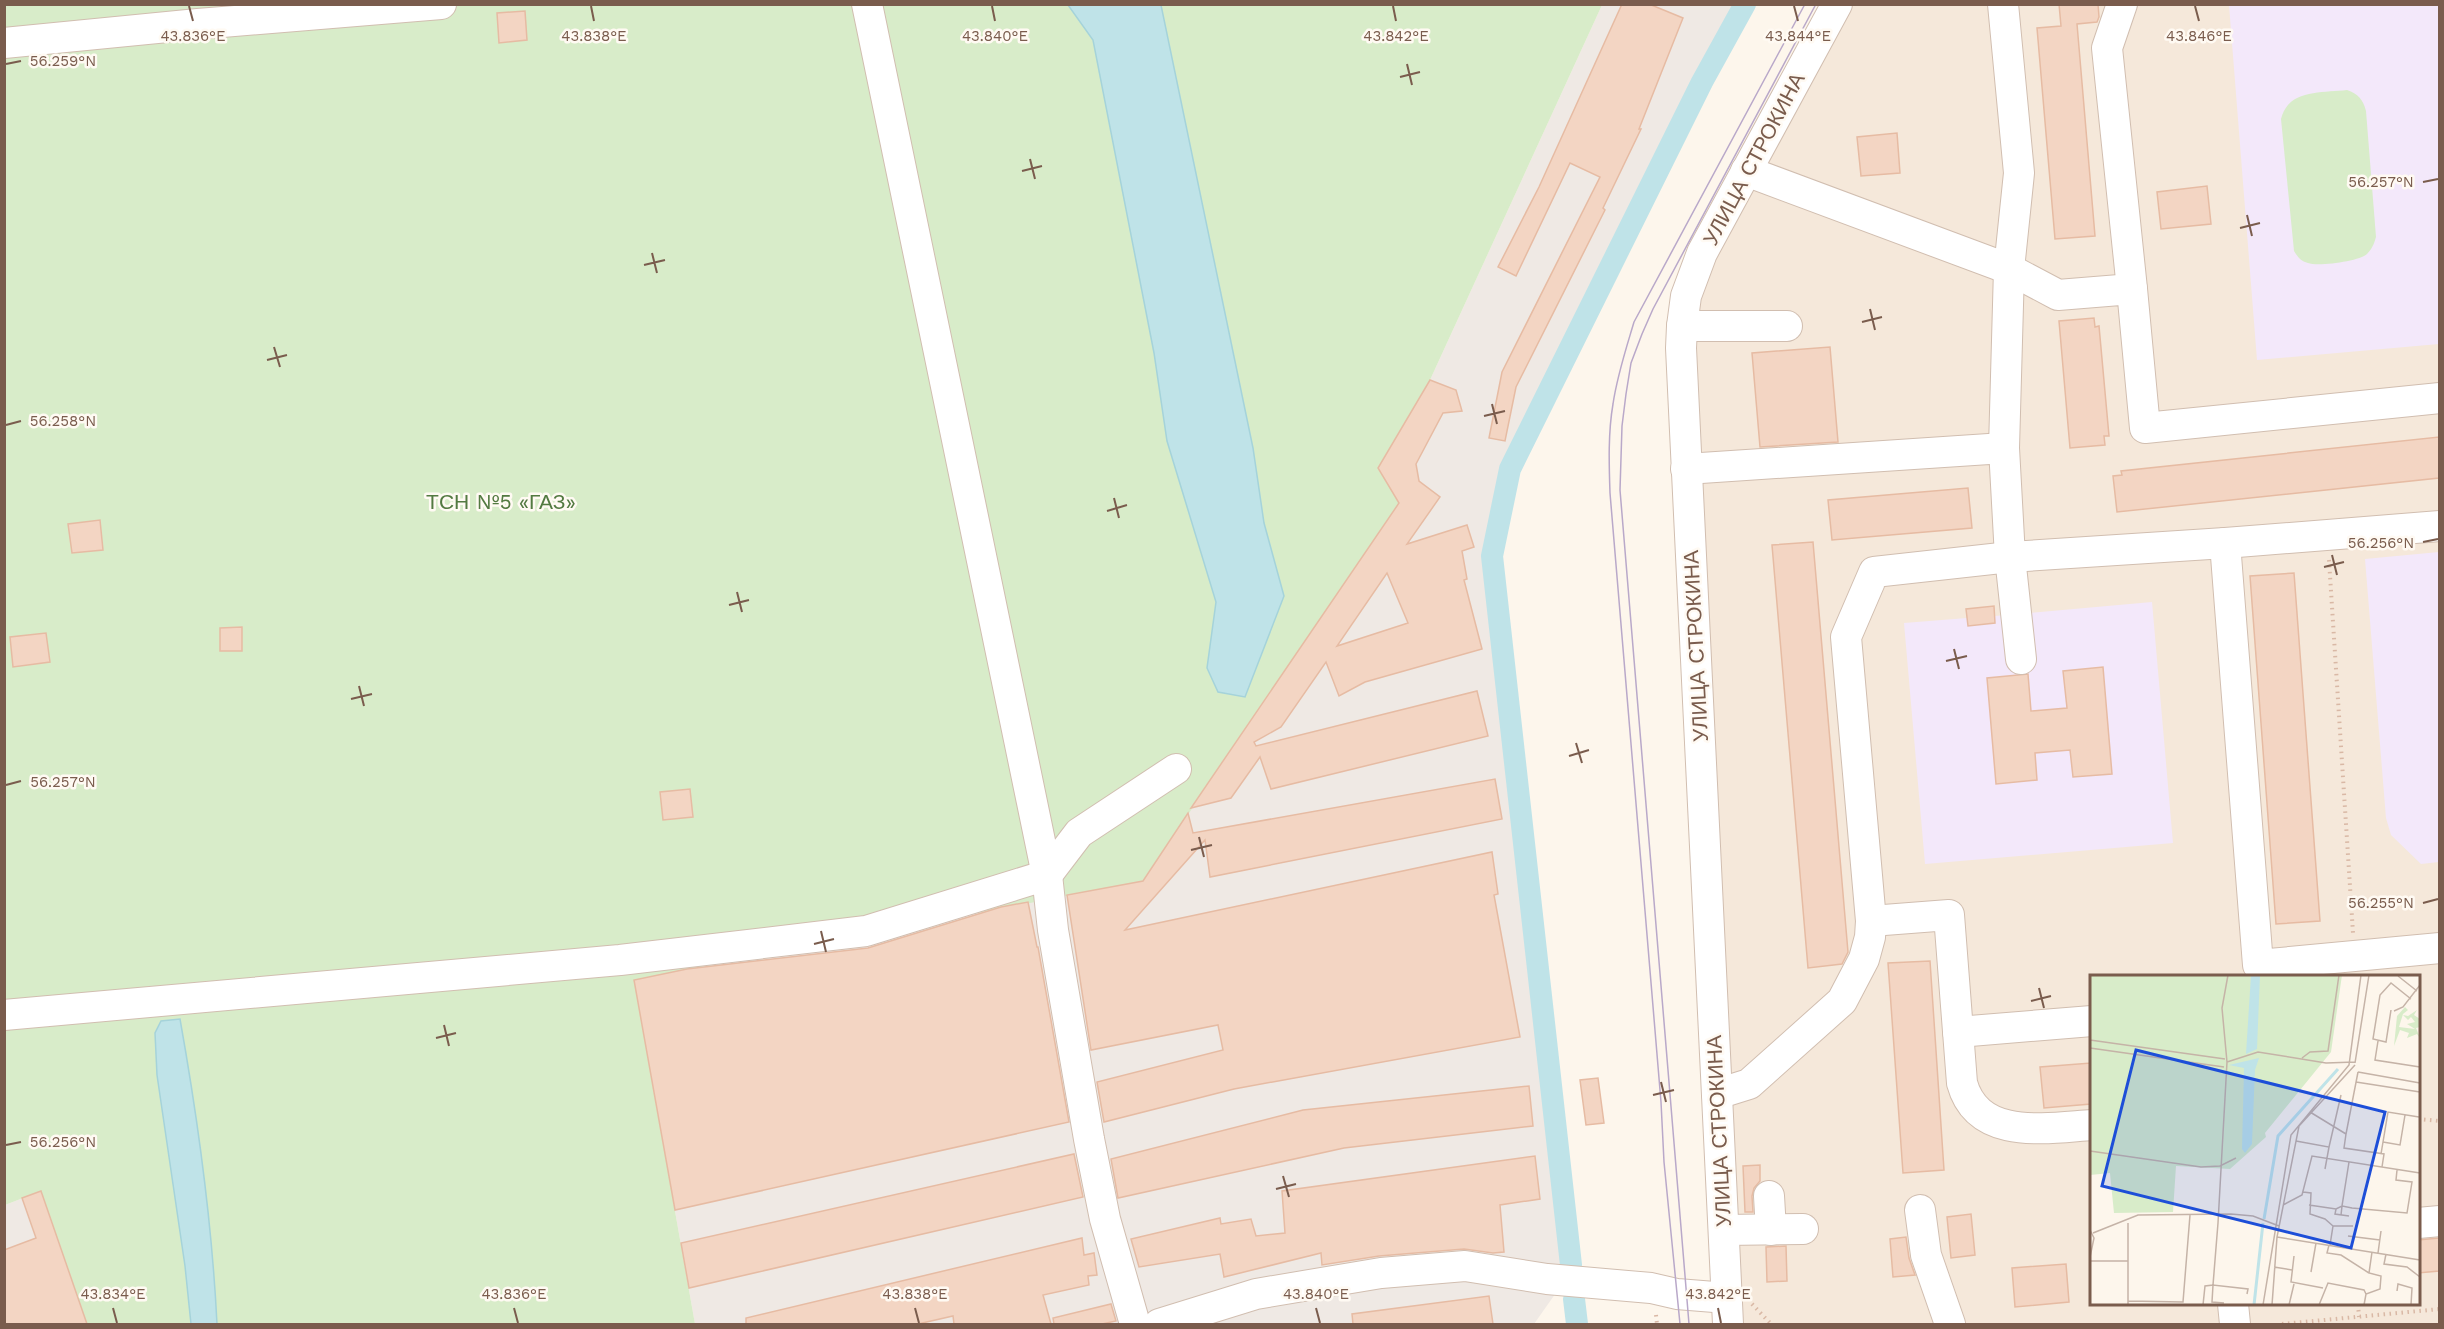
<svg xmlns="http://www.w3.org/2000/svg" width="2444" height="1329" font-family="'Work Sans',sans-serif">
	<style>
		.residential { fill: #f5e8da; fill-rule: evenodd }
		.industrial { fill: #efe9e4 }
		.education { fill: #f3e8fa }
		.green { fill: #d8ecc9 }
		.water { fill: #bfe3e8; stroke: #a5d3da; stroke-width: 1.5 }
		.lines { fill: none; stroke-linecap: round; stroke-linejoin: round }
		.canal { stroke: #bfe3e8; stroke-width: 22 }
		.building { fill: #f3d5c3; stroke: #e6bba3; stroke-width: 1.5; fill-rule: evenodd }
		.minor-casing { stroke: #d1beb0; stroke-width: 32 }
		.path { stroke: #d9b8a5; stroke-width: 4; stroke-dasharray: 1.5 4.5; stroke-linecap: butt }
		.minor { stroke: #fff; stroke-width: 30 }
		.tram { stroke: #b9a8c9; stroke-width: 1.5 }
		.ticks { fill: none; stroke: #7a5c4d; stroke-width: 2 }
		.labels { text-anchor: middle; stroke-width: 5; stroke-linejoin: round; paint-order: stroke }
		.street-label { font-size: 21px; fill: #7a5c4d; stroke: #fffaf3 }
		.park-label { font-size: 21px; fill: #537a41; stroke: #fffaf3 }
		.inset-river { fill: none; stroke: #bfe3e8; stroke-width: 3 }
		.inset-road { fill: none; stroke: #c5b3a7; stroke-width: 1.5 }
		.view { fill: #1d4ed8; fill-opacity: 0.15; stroke: #1d4ed8; stroke-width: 3 }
		.inset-edge { fill: none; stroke: #7a5c4d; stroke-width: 3 }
		.ticks-label { font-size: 15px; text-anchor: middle; fill: #7a5c4d; stroke: #fffaf3; stroke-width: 5; stroke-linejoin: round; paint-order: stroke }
	</style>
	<rect width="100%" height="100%" fill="#fdf6ec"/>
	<path class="residential" d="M 1851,5 L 2439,5 L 2439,1324 L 1744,1324 L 1739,1316 L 1693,320 L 1705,281 L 1722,242 ZM 2092,976 L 2418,976 L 2418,1304 L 2092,1304 Z"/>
	<g class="industrial">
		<path d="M 1602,5 L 1742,5 L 1506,460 L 1489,556 L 1577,1263 L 1534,1324 L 695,1324 L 634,980 L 1143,880 L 1247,725 L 1378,468 L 1430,380 Z"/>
		<path d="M 41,1191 L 87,1324 L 5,1324 L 5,1205 Z"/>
	</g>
	<g class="education">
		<path d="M 2229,5 L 2439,5 L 2439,344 L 2257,360 Z"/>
		<path d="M 2439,552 L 2439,862 L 2421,864 L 2391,835 L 2386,818 L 2365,559 Z"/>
		<path d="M 2152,602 L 2173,843 L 1925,864 L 1904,623 L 1967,618 L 1966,609 L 1994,606 L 1995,616 Z"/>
	</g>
	<g class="green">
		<path d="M 5,5 L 1602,5 L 1430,380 L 1379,468 L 1399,503 L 1143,881 L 634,980 L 695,1324 L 87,1324 L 41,1191 L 5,1205 Z"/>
		<path d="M 2347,90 C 2358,94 2363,99 2366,111 L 2376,237 C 2374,244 2372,249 2367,254 C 2360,261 2318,267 2308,263 C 2300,261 2298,257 2294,251 L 2281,119 C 2288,89 2322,93 2347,90 Z"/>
	</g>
	<g class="water">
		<path d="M 1068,5 L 1161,5 L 1253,448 L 1264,523 L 1284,596 L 1245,697 L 1218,692 L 1207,668 L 1216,602 L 1167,441 L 1154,353 L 1093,40 Z"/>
		<path d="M 180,1019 C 198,1120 212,1222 217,1324 L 191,1324 L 185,1266 L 157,1075 L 155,1033 L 161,1021 Z"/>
	</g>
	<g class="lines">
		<g class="canal">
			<path d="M 1571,1265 L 1492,556 L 1510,469 L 1702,82 L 1745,4"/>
			<path d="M 1574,1299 L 1577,1324"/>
		</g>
	</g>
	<g class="building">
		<path d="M 1622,4 L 1649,4 L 1683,18 L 1639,129 L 1641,129 L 1603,208 L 1605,210 L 1516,387 L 1505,441 L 1489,438 L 1502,372 L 1600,177 L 1570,163 L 1516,276 L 1498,267 L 1539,187 Z"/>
		<path d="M 2059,4 L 2098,4 L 2099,17 L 2097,22 L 2077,24 L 2095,236 L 2055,239 L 2037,28 L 2061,26 Z"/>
		<path d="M 525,11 L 527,40 L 499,43 L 497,13 Z"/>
		<path d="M 1897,133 L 1900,173 L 1861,176 L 1857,137 Z"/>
		<path d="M 2207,186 L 2211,224 L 2161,229 L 2157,192 Z"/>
		<path d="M 2094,318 L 2095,327 L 2099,326 L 2109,436 L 2104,436 L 2105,445 L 2070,448 L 2059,321 Z"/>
		<path d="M 1830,347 L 1838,442 L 1760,447 L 1752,353 Z"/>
		<path d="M 1430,380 L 1456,390 L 1462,411 L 1443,413 L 1416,464 L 1419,481 L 1440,497 L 1407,544 L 1467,525 L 1474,547 L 1462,551 L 1467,579 L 1464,580 L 1482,649 L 1365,682 L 1339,696 L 1326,662 L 1281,727 L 1254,742 L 1256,746 L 1477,691 L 1488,736 L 1271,789 L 1260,757 L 1231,798 L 1191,808 L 1399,503 L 1378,468 ZM 1387,573 L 1408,623 L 1337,646 Z"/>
		<path d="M 2439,437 L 2439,478 L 2117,512 L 2113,476 L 2122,475 L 2121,471 Z"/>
		<path d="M 1968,488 L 1972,528 L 1832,540 L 1828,500 Z"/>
		<path d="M 100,520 L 103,550 L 72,553 L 68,524 Z"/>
		<path d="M 1813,542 L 1848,952 L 1842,964 L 1808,968 L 1772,545 Z"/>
		<path d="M 2294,573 L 2320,921 L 2276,924 L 2250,576 Z"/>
		<path d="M 1994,606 L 1995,623 L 1968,626 L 1966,609 Z"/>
		<path d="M 242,627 L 242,651 L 220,651 L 220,628 Z"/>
		<path d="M 46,633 L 50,662 L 13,667 L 10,637 Z"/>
		<path d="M 2103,667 L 2112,774 L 2073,777 L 2070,750 L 2035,753 L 2037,780 L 1996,784 L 1987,678 L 2028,674 L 2031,711 L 2067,708 L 2063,671 Z"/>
		<path d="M 1495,779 L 1502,819 L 1210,877 L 1205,840 L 1125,930 L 1492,852 L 1498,894 L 1494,895 L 1520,1037 L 1234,1089 L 1104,1122 L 1097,1082 L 1223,1050 L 1218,1025 L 1091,1050 L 1067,895 L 1143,881 L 1188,813 L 1193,833 Z"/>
		<path d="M 690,789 L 693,817 L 663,820 L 660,792 Z"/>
		<path d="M 1028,902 L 1037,947 L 1038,947 L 1069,1122 L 675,1210 L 634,980 L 687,969 L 868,948 L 1001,907 Z"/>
		<path d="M 1930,961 L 1944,1170 L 1903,1173 L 1888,963 Z"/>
		<path d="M 2091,1063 L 2091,1104 L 2044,1108 L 2040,1067 Z"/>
		<path d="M 1598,1078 L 1604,1123 L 1586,1125 L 1580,1080 Z"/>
		<path d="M 1529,1086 L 1533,1126 L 1344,1148 L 1118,1198 L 1111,1159 L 1303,1110 Z"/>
		<path d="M 1074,1154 L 1083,1197 L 689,1288 L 681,1243 Z"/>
		<path d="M 1535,1156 L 1540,1199 L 1500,1205 L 1504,1252 L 1493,1253 L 1464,1249 L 1379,1256 L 1322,1265 L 1321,1253 L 1224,1277 L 1220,1254 L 1139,1267 L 1131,1239 L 1220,1218 L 1221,1224 L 1251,1219 L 1256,1236 L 1285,1233 L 1282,1191 Z"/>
		<path d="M 1760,1165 L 1760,1181 L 1754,1188 L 1752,1196 L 1753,1212 L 1745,1212 L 1743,1166 Z"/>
		<path d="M 41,1191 L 87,1324 L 4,1324 L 4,1250 L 36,1238 L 22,1198 Z"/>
		<path d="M 1971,1214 L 1975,1255 L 1951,1258 L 1947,1217 Z"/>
		<path d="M 1906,1237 L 1909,1258 L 1915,1275 L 1893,1277 L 1890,1239 Z"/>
		<path d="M 1082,1238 L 1084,1255 L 1094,1253 L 1097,1275 L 1088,1276 L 1089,1285 L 1043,1295 L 1051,1324 L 954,1324 L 953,1316 L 918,1324 L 746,1324 L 746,1318 Z"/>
		<path d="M 2439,1238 L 2439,1271 L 2418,1273 L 2418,1240 Z"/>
		<path d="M 1786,1246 L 1787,1281 L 1767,1282 L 1766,1247 Z"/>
		<path d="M 2066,1264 L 2069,1302 L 2015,1307 L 2012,1268 Z"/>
		<path d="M 1489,1296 L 1493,1324 L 1353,1324 L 1352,1314 Z"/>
		<path d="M 1111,1304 L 1116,1321 L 1102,1324 L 1054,1324 L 1053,1318 Z"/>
	</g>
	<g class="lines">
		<defs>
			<g id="minor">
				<path d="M 867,4 L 1047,875 L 1053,930 L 1089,1139 L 1105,1219 L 1135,1324"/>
				<path d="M 2003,4 L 2019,173 L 2009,269 L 2004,448"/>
				<path d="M 2122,4 L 2107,48 L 2132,289"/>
				<path d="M 4,43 L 198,24 L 441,4"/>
				<path d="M 1746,171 L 2009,269 L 2058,295 L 2132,289 L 2145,428 L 2440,398"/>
				<path d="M 1682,326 L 1787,326"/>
				<path d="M 1686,469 L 2004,448 L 2010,557 L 2021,659"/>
				<path d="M 2225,543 L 2258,965 L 2440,948"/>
				<path d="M 1871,921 L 1949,915 L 1962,1083 C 1978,1141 2046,1128 2092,1125"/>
				<path d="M 4,1015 L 620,960 L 866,931 L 1047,875 L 1079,833 L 1176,769"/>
				<path d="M 1958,1032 L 2092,1021"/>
				<path d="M 1717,1094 L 1749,1084 L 1842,1001 L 1864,959 L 1870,937 L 1871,921 L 1846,637 L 1874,572 L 2010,557 L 2225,543 L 2440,526"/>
				<path d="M 1769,1196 L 1771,1230"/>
				<path d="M 1920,1210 L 1926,1255 L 1950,1324"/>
				<path d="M 2418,1223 L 2440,1221"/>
				<path d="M 1724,1230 L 1803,1229"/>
				<path d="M 2233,1304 L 2235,1324"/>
				<path d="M 1159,1324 L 1256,1294 L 1381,1273 L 1465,1266 L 1547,1279 L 1651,1288 L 1677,1294 L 1727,1298"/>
				<path d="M 1728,1324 L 1681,348 L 1682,326 L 1686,296 L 1702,253 L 1837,4"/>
			</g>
		</defs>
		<use href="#minor" class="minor-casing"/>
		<g class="path">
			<path d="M 2329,560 L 2353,933"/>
			<path d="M 2418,1119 L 2440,1121"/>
			<path d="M 1752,1304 L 1771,1324"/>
			<path d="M 2358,1304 L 2359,1317"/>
			<path d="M 1656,1315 L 1657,1324"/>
			<path d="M 2282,1324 L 2440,1309"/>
		</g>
		<use href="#minor" class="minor"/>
		<g class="tram">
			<path d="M 1680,1324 L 1664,1162 L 1661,1102 L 1610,493 C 1609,464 1608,433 1613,404 C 1617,376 1626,349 1634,322 L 1805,4"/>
			<path d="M 1689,1324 L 1620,490 L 1622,426 L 1626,394 L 1631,363 L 1642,334 L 1653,309 L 1816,4"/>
		</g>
	</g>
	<path class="ticks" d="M 189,6 L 193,21M 591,6 L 594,21M 992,6 L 995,21M 1393,6 L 1396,21M 1794,6 L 1798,21M 2195,6 L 2199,21M 6,64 L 21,61M 1407,64 L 1412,85M 1400,77 L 1420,72M 1030,159 L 1035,179M 1022,171 L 1042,166M 2423,182 L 2438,179M 2247,215 L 2252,236M 2240,228 L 2260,223M 652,253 L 657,273M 644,265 L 665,260M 1870,309 L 1875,330M 1862,322 L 1882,317M 274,347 L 280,367M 267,360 L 287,355M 1492,404 L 1497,424M 1484,416 L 1505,411M 6,425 L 21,421M 1114,498 L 1119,518M 1107,511 L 1127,505M 2423,542 L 2438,539M 2332,555 L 2337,575M 2324,567 L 2344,562M 737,592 L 742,612M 729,605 L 749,600M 1954,649 L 1959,669M 1946,661 L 1967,656M 359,686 L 364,706M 351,699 L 372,694M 1576,743 L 1582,763M 1569,756 L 1589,750M 6,785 L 21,781M 1199,837 L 1204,857M 1191,850 L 1212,845M 2423,903 L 2438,899M 821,931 L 826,952M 814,944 L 834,939M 2039,988 L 2044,1008M 2031,1001 L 2051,996M 444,1025 L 449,1046M 436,1038 L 456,1033M 1661,1082 L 1666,1102M 1653,1095 L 1674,1090M 6,1145 L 21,1142M 1283,1176 L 1289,1197M 1276,1189 L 1296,1184M 113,1308 L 117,1323M 514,1308 L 518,1323M 915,1308 L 919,1323M 1316,1308 L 1320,1323M 1718,1308 L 1721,1323"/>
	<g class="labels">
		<g class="street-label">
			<text transform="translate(1754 159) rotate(-62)" y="7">УЛИЦА СТРОКИНА</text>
			<text transform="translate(1696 646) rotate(-93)" y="7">УЛИЦА СТРОКИНА</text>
			<text transform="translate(1719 1131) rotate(-93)" y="7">УЛИЦА СТРОКИНА</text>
		</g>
		<g class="park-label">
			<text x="501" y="509">ТСН №5 «ГАЗ»</text>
		</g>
	</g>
	<g transform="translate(2090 975)">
		<rect width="330" height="330" fill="#fdf6ec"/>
		<path d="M 0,0 L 252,0 L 241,77 L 175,158 L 176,162 L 140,194 L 86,191 L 83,237 L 24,238 L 20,198 L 0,200 ZM 315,32 L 318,35 L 313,39 L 309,52 L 325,54 L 317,49 L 325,47 L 321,42 L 318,45 L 313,40 L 318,41 L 327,35 L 324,40 L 330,44 L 330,52 L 326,53 L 330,63 L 327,59 L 317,63 L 319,58 L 310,55 L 304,71 L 307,41 Z" fill="#d8ecc9"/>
		<path d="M 161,0 L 170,0 L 167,74 L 156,79 ZM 169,83 L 165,95 L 162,169 L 155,178 L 152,174 L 154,93 L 139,90 Z" fill="#bfe3e8"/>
		<path class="inset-river" d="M 174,244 L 188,161 L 248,94M 164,330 L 173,248"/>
		<path class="inset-road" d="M 308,1 L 327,16M 301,35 L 296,67 L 283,64 L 290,20 L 301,8 L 321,24M 304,36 L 313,32 L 330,10M 0,65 L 135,84M 288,66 L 285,85 L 330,92M 0,73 L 134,92M 212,83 L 220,77 L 238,76 L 249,0M 137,87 L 168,77 L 236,88 L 265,87M 265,88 L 279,0M 268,97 L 330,108M 266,107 L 330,117M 220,137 L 256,159 L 254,173 L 294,179 L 292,192M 256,159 L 268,97M 206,166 L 239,172 L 235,194M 293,167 L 310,170 L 315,140M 239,172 L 251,120M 0,176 L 111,192 L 130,191 L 146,183M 291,179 L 298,137 L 329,142M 259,187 L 252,231 L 262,233 L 317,238 L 322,207 L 306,205 L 307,195M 213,217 L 221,218 L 220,239 L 235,244 L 243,251M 193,230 L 212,220 L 222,181 L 330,198M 219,230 L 246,234 L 252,231 L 251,240M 246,234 L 245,239 L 259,241M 243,251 L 263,251M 0,255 L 4,263 L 0,282M 3,258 L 48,240 L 141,239 L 163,241 L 189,251M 258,261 L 290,265M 187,262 L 330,285M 239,270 L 237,278 L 251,280 L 279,298M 240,270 L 243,251M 288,278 L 291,256M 296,279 L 294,289 L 317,292 L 330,302M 204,281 L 201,307 L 233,313M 0,286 L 38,286M 184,292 L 202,295M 221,297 L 226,268M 307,316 L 308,309 L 322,313 L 321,330M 38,326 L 93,327 L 100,240M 134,328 L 122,327 L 123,310 L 158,314 L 157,319M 38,330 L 38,248M 113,330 L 115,311 L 123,310 L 128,248 L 137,87 L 132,33 L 138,0M 173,330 L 201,160 L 259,90 L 271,0M 182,330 L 187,262 L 209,151 L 265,90M 199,330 L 204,309M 229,330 L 238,308 L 274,315 L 276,319M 274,330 L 276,319 L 290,314 L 291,301 L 279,298 L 282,277"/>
		<path class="view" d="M 46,75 L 295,137 L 261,273 L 12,211 Z"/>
		<rect width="330" height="330" class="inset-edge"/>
	</g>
	<g class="ticks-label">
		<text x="594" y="41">43.838°E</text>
		<text x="995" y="41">43.840°E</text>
		<text x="193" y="41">43.836°E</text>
		<text x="1396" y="41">43.842°E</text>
		<text x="1798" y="41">43.844°E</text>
		<text x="2199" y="41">43.846°E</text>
		<text x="63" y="66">56.259°N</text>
		<text x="2381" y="187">56.257°N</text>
		<text x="63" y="426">56.258°N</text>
		<text x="2381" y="548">56.256°N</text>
		<text x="63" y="787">56.257°N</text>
		<text x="2381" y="908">56.255°N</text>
		<text x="63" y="1147">56.256°N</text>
		<text x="113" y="1299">43.834°E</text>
		<text x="514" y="1299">43.836°E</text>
		<text x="915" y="1299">43.838°E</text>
		<text x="1316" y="1299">43.840°E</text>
		<text x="1718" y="1299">43.842°E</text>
	</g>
	<rect width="2444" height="1329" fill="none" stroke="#7a5c4d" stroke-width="12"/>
</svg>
